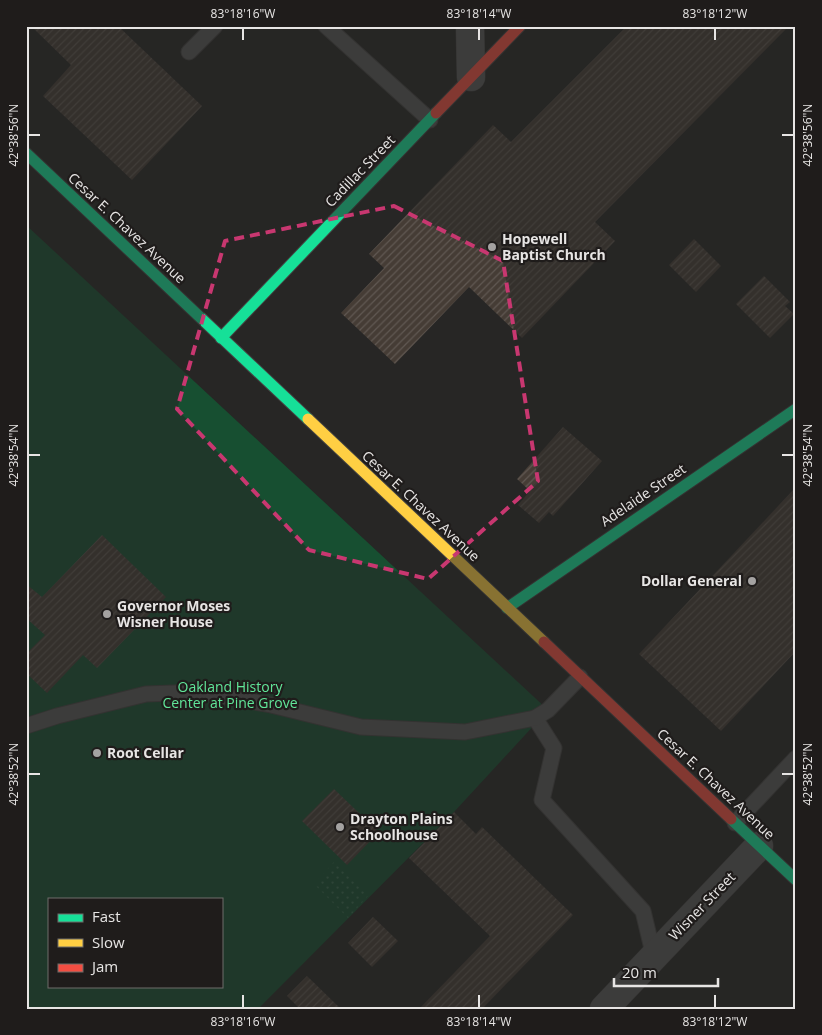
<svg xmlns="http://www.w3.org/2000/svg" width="822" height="1035" font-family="'Open Sans',sans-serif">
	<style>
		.park { fill: #174f31; fill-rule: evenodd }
		.garden { fill: url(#garden-dots) }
		.building { fill: url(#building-hatch) }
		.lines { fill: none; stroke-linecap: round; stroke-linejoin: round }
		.lane-casing { stroke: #434241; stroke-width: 17 }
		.street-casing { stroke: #434241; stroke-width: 29 }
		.fast-casing { stroke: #434241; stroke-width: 13 }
		.slow-casing { stroke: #434241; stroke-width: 13 }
		.jam-casing { stroke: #434241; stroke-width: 13 }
		.lane { stroke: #585757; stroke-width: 15 }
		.street { stroke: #585757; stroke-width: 28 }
		.fast { stroke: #16e098; stroke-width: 11 }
		.slow { stroke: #ffcf43; stroke-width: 11 }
		.jam { stroke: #f24e42; stroke-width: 11 }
		.marked { fill: none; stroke: #c83770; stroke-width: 4; stroke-dasharray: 10 6; stroke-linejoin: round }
		.ticks { fill: none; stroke: #e7e5e4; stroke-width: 2 }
		.poi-dot { fill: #a4a2a1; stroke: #1f1c1b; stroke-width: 2 }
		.labels { text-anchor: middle; stroke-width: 4.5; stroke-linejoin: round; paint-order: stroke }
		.street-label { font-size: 14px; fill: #e7e5e4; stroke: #1f1c1b }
		.poi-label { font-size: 14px; font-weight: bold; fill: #e7e5e4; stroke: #1f1c1b; text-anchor: start }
		.park-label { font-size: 14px; fill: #61e699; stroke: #1f1c1b }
		.neatline { fill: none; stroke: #e7e5e4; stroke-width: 2 }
		.ticks-label { font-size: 12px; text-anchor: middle; fill: #e7e5e4 }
	</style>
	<defs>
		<pattern id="garden-dots" width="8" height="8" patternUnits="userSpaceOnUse" patternTransform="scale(1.25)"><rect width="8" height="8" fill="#174f31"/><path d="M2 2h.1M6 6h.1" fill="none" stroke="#39684f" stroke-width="1.8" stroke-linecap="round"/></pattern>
		<pattern id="building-hatch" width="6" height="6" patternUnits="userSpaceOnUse" patternTransform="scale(1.25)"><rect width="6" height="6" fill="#453c35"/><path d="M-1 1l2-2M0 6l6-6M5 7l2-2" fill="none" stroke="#605852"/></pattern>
	</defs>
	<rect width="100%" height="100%" fill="#272625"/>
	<path class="park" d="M 26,225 L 548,710 L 454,812 L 258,1009 L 26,1009 ZM 49,899 L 221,899 L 221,986 L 49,986 Z"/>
	<path class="garden" d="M 334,862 L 368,896 L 348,918 L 314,884 Z"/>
	<g class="building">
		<path d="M 31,26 L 118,26 L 202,106 L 132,180 L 43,96 L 71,65 Z"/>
		<path d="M 627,26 L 789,26 L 595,222 L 615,241 L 522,338 L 469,287 L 395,364 L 341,313 L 384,268 L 369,254 L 493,125 L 511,142 Z"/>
		<path d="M 694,239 L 721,266 L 696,292 L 669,265 Z"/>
		<path d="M 764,276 L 790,302 L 785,306 L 794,314 L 770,338 L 736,304 Z"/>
		<path d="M 563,427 L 602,461 L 553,516 L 549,512 L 539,523 L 518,505 L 530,491 L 517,479 Z"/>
		<path d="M 796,487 L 796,651 L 721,731 L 639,654 Z"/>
		<path d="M 102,535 L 166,597 L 97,668 L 83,655 L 47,693 L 26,673 L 26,654 L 45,635 L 26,618 L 26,584 L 42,597 Z"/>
		<path d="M 334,789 L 379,832 L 347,865 L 302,821 Z"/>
		<path d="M 454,812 L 476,834 L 482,827 L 573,915 L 482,1009 L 419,1009 L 490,936 L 409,858 Z"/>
		<path d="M 373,917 L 398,941 L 372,967 L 348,943 Z"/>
		<path d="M 307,976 L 341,1009 L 300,1009 L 287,996 Z"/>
	</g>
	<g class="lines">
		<defs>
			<g id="lane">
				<path d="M 326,26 L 430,120"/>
				<path d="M 189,52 L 215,26"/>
				<path d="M 535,718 L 554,748 L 542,800 L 643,911 L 654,957"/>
				<path d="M 26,726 L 57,716 L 146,694 L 202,692 L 271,705 L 361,727 L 465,732 L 535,718 L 548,710 L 580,677"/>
				<path d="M 735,823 L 796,758"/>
			</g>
			<g id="street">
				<path d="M 470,26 L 471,77"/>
				<path d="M 604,1009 L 759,846"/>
			</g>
			<g id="fast">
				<path d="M 26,153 L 308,419"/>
				<path d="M 221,338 L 436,113"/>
				<path d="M 507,608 L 796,409"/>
				<path d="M 731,819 L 796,880"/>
			</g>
			<path id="slow" d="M 308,419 L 544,642"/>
			<g id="jam">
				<path d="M 436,113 L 520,26"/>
				<path d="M 544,642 L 731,819"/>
			</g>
		</defs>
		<use href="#lane" class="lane-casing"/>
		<use href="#street" class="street-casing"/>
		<use href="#fast" class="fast-casing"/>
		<use href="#slow" class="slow-casing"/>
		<use href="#jam" class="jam-casing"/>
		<use href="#lane" class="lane"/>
		<use href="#street" class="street"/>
		<use href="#fast" class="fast"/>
		<use href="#slow" class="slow"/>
		<use href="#jam" class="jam"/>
	</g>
	<path d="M0 0H822V1035H0ZM 394,206 L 503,261 L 538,481 L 428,579 L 309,550 L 177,409 L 225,241 Z" fill="#272625" fill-opacity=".55" fill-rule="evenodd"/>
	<path class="marked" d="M 394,206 L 503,261 L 538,481 L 428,579 L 309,550 L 177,409 L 225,241 Z"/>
	<path class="ticks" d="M 243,28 L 243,40M 479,28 L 479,40M 715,28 L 715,40M 28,135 L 40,135M 782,135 L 794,135M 28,455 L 40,455M 782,455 L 794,455M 28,774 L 40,774M 782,774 L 794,774M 243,995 L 243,1008M 479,995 L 479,1008M 715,995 L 715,1008"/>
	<g class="poi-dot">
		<circle cx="492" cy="247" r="5"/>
		<circle cx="752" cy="581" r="5"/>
		<circle cx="107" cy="614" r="5"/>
		<circle cx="97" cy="753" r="5"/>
		<circle cx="340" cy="827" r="5"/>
	</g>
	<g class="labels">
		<g class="street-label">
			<text transform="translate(360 171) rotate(-46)" y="5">Cadillac Street</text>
			<text transform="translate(127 228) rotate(43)" y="5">Cesar E. Chavez Avenue</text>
			<text transform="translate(643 495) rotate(-34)" y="5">Adelaide Street</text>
			<text transform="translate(421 506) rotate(43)" y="5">Cesar E. Chavez Avenue</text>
			<text transform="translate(716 784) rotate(43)" y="5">Cesar E. Chavez Avenue</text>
			<text transform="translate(702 906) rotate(-46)" y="5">Wisner Street</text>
		</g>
		<g class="poi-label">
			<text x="502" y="244">Hopewell<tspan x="502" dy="16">Baptist Church</tspan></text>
			<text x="742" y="586" text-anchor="end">Dollar General</text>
			<text x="117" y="611">Governor Moses<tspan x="117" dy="16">Wisner House</tspan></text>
			<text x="107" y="758">Root Cellar</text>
			<text x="350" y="824">Drayton Plains<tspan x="350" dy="16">Schoolhouse</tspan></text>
		</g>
		<g class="park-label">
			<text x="230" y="692">Oakland History<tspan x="230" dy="16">Center at Pine Grove</tspan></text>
		</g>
	</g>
	<rect width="822" height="1035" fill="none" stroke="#1f1c1b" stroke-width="55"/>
	<rect x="48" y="898" width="175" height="90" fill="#1f1c1b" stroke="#6f6c6b"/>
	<rect x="58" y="914" width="25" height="8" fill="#16e098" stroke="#6f6c6b"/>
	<text x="92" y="922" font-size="15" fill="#e7e5e4">Fast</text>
	<rect x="58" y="939" width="25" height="8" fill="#ffcf43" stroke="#6f6c6b"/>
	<text x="92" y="948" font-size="15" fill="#e7e5e4">Slow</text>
	<rect x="58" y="964" width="25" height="8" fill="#f24e42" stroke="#6f6c6b"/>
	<text x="92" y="972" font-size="15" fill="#e7e5e4">Jam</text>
	<path d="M614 978v8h104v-8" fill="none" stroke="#e7e5e4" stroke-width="2.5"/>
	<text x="622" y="978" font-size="15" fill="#e7e5e4" stroke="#1f1c1b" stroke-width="4" paint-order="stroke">20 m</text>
	<rect x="28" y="28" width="766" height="980" class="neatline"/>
	<g class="ticks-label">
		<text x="243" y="18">83°18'16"W</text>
		<text x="479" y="18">83°18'14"W</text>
		<text x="715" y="18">83°18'12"W</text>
		<text transform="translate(14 135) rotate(-90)" y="4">42°38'56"N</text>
		<text transform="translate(808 135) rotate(-90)" y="4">42°38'56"N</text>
		<text transform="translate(14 455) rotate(-90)" y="4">42°38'54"N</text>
		<text transform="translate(808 455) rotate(-90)" y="4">42°38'54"N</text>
		<text transform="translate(14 774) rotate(-90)" y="4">42°38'52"N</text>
		<text transform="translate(808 774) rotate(-90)" y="4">42°38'52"N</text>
		<text x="243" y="1026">83°18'16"W</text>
		<text x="479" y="1026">83°18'14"W</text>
		<text x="715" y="1026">83°18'12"W</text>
	</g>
</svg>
